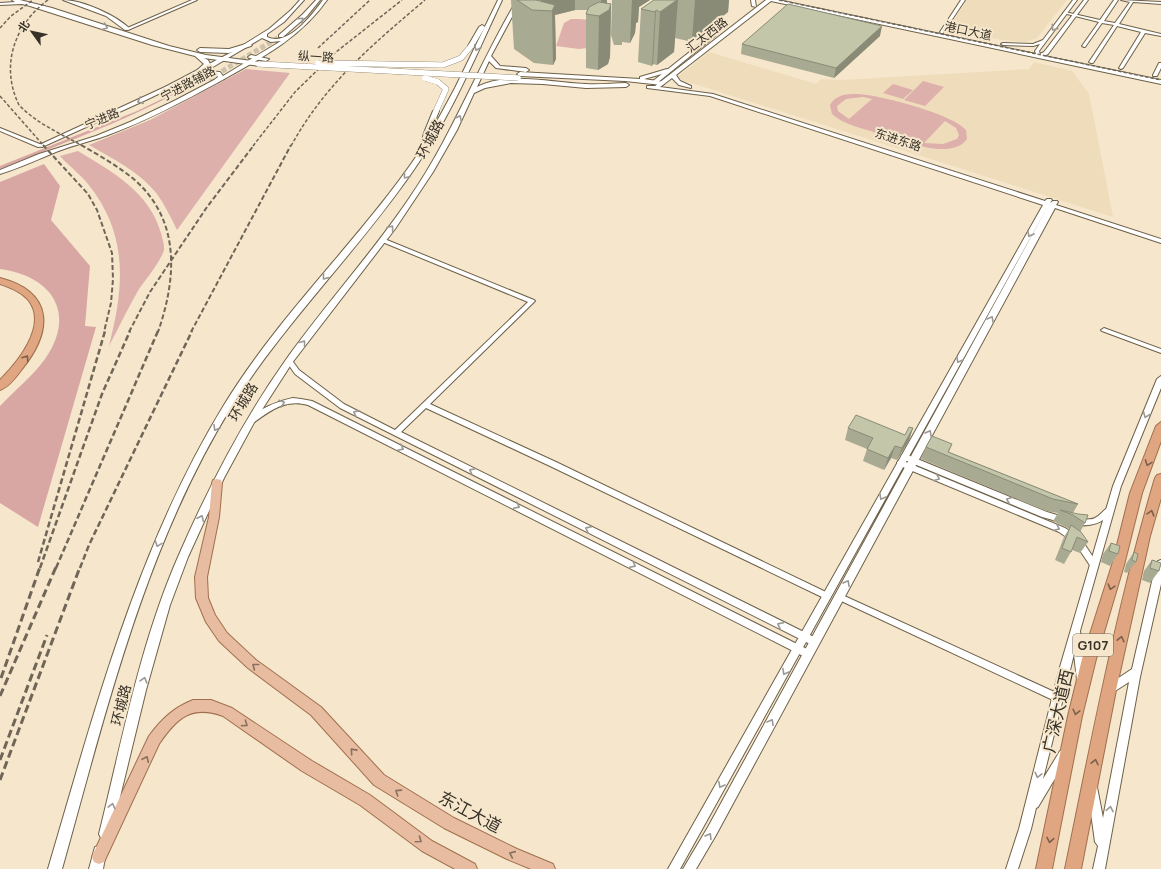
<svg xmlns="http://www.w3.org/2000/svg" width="1161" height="869" font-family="Manrope,'Noto Sans SC',sans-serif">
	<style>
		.built { fill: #efdcba }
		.green { fill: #deb0ac; fill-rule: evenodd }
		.forest { fill: #d8a7a3 }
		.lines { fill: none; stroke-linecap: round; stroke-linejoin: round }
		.tertiary-tunnel { stroke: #cfc2ab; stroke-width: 5; stroke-dasharray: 5 2.5; stroke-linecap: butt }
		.minor-casing { stroke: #6d6048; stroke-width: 2 }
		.tertiary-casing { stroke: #6d6048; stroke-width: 2 }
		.secondary-casing { stroke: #6d6048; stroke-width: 2 }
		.primary-casing { stroke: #a06f4d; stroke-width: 2 }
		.trunk-casing { stroke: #a06f4d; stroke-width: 2 }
		.minor { fill: #fff; fill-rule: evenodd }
		.tertiary { fill: #fff; fill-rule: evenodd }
		.secondary { fill: #fff; fill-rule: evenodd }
		.primary { fill: #e8bca1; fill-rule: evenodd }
		.trunk { fill: #e0a682; fill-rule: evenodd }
		.rail-far3 { stroke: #6f6658; stroke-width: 1.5; stroke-dasharray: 3.5 2; stroke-linecap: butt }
		.rail-far2 { stroke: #6f6658; stroke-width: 2; stroke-dasharray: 5 2.5; stroke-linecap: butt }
		.rail-far1 { stroke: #6f6658; stroke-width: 2.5; stroke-dasharray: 6 3; stroke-linecap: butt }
		.rail { stroke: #6f6658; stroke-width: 3; stroke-dasharray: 8 4; stroke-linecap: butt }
		.secondary-bridge-casing { stroke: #6d6048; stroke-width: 6; stroke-linecap: butt }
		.secondary-bridge { stroke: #fff; stroke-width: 5.5 }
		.wall { fill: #a9aa92 }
		.shaded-wall { fill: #898b77 }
		.building { fill: #c4c6aa; stroke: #898b77 }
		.oneway { stroke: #9b9893 }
		.oneway2 { stroke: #7b604b }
		.oneway3 { stroke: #87705e }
		.labels { text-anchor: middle; stroke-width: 4; stroke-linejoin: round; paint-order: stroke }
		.far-street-label { font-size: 12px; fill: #373127; stroke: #f5e6cc }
		.shield { fill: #f5e6cc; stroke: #706758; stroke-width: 1 }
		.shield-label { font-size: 13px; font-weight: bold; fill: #373127 }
		.street-label { font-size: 14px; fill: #373127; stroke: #f5e6cc }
		.near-street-label { font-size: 17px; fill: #373127; stroke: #f5e6cc }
	</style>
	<rect width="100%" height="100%" fill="#f5e6cc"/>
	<g class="built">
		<path d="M 967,0 L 1067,0 L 1037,38 L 1026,42 L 1002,40 L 948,29 Z"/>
		<path d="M 709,52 L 816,84 L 821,79 L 842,80 L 1029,69 L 1034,62 L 1072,71 L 1089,94 L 1113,217 L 676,78 Z"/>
	</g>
	<g class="green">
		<path d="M 579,19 L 591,20 L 588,48 L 579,49 L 556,46 L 564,23 L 571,19 Z"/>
		<path d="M 246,69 L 290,73 L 177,230 C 171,218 165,205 157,194 C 140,172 113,159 89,145 L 150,120 Z"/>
		<path d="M 923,81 L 944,87 L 925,106 L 904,100 Z"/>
		<path d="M 893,84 L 913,90 L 903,99 L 883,93 Z"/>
		<path d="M 856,94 C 877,94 953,114 966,130 L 967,139 C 951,162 898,139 877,133 C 862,128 844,125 832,114 L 830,105 C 835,95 846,94 856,94 ZM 863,97 L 872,99 L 849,119 L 838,111 L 837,106 L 846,99 ZM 945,121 L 956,128 L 959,135 L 957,139 L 943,144 L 924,143 Z"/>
		<path d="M 78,151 C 112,172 149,191 161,233 C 162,239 166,247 163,253 C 157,266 147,278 139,289 C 128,308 119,327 109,346 C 124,287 129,235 88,184 C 80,174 69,166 60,156 Z"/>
	</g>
	<g class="forest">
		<path d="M 193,84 C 132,119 65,142 0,169 L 0,166 L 137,111 Z"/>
		<path d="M 44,164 L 60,186 L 51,220 L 90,266 L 85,326 L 96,327 L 38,527 L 0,503 L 0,406 C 15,390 32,377 45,359 C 77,313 52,276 0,269 L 0,182 Z"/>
	</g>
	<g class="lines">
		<path class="tertiary-tunnel" d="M 209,79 L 281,36"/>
		<defs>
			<g id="minor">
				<path d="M 192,0 L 197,0 L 128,30 L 125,29 Z"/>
				<path d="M 961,0 L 965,0 L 943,33 L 941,33 L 940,32 Z"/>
				<path d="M 1114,0 L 1118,0 L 1104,21 L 1115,23 L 1130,2 L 1121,0 L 1161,2 L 1161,4 L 1133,2 L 1119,24 L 1161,34 L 1161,36 L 1145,33 L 1123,68 L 1121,69 L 1119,68 L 1141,32 L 1117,26 L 1093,63 L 1091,63 L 1089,62 L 1114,25 L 1102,23 L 1085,47 L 1084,47 L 1082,46 L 1099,22 L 1063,13 L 1065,12 L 1100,20 Z"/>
				<path d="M 1159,63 L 1161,63 L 1161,68 L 1157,76 L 1153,76 L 1153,75 Z"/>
				<path d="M 0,128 L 42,145 L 42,146 L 38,147 L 0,131 Z"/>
				<path d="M 382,238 L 534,300 L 535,301 L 430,404 L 556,462 L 830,594 L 831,596 L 830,598 L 827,599 L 824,598 L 550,466 L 426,408 L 401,432 L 818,639 L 819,642 L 818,645 L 815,646 L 812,645 L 340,408 L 295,374 L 286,361 L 287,359 L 291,359 L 299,370 L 344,404 L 395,430 L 528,302 L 380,241 L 380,239 Z"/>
				<path d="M 1104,328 L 1161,349 L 1161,353 L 1102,331 L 1101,330 Z"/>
				<path d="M 293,398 L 301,399 L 312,401 L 811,651 L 812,654 L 811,657 L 808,658 L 805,657 L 308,405 C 285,399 271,410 253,423 L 251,423 L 248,421 C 257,409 278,401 293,398 Z"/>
				<path d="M 905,454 L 1047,512 L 1067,518 L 1068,520 L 1067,522 L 1064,523 L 1042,517 L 902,459 L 901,457 L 902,455 Z"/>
				<path d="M 901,460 L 1065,528 L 1081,539 L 1097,563 L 1098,565 L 1097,567 L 1094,568 L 1091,567 L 1075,543 L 1059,532 L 898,465 L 897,463 L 898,461 Z"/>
				<path d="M 1109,507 L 1112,508 L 1113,510 C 1105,523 1089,528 1074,524 L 1073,522 L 1074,520 C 1081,518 1089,521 1095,518 C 1101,515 1104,509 1109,507 Z"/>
				<path d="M 840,594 L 1061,695 L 1062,698 L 1061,701 L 1058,702 L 1055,701 L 837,599 L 836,597 L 837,595 Z"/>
			</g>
			<g id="tertiary">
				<path d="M 300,0 L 304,0 L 284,22 L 267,34 L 267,37 C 288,47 311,16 323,0 L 327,0 C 300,39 258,60 217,83 C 182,102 146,121 108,135 C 89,142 69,146 51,154 C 34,161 17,169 0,174 L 0,170 L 39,154 L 96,136 L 130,122 L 176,100 L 214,80 L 218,77 L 216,74 L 201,73 L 148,99 L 42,147 L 37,146 L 165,87 L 232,52 L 269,29 L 291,10 ZM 262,38 L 271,42 L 281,41 L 223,76 L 220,72 L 206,71 Z"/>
				<path d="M 316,0 L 320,0 L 307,16 L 283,37 L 279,37 L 279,35 L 303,14 Z"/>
				<path d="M 751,0 L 755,0 L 756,7 L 752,6 Z"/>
				<path d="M 766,0 L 778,0 L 1036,54 L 1035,51 L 1040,44 L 1033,46 L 1003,45 L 1001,44 L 1003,43 L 1033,44 L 1043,40 L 1073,0 L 1077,0 L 1039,51 L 1040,54 L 1044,52 L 1084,0 L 1088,0 L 1048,54 L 1044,56 L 1161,80 L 1161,84 L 771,1 L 676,75 L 680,81 L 691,86 L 691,88 L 679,85 L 672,78 L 660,87 L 713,94 L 1045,201 L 1047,199 L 1051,199 L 1052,200 L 1050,203 L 1053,201 L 1057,201 L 1058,202 L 1056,205 L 1161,239 L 1161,243 L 1055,208 L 716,835 L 696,869 L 683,869 L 708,827 L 1048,206 L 680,869 L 668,869 L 1043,205 L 710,96 L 647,88 L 647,86 L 655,86 Z"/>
				<path d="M 711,35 L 715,36 L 657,83 L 653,83 L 653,81 Z"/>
				<path d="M 1161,376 L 1161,388 L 1121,486 L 1080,631 L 1086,677 L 1085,680 L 1081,681 L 1077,680 L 1074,654 L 1043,779 L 1060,751 L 1064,750 L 1068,751 L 1069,755 L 1038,807 L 1036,808 L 1031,829 L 1018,869 L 1006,869 L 1019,829 L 1060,667 L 1113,486 L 1157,379 Z"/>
				<path d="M 1161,560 L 1161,584 L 1140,677 L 1105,869 L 1093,869 L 1098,846 L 1095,842 L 1088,791 L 1089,787 L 1093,786 L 1097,787 L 1103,818 L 1129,682 L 1109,695 L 1105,693 L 1104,690 L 1105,687 L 1132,669 L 1156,564 L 1158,561 Z"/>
			</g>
			<g id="secondary">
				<path d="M 12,0 L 20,0 L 52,8 L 169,46 L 206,55 L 259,62 L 262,64 L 259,66 L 204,58 L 208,60 L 210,64 L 198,75 L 194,75 L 194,73 L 204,64 L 195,56 L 152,45 L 30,6 L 22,4 L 0,5 L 0,3 L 15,2 Z"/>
				<path d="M 63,0 C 82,0 116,15 130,29 L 125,30 L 106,16 Z"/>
				<path d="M 498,0 L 502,0 C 475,58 450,118 413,171 C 357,252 285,322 232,406 C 145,546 106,712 62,869 L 48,869 C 95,710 137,547 224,405 C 280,313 360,240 420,151 L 423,147 L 421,145 L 424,133 L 433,111 L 436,109 L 439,111 L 429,136 L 455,88 Z"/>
				<path d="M 517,0 L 521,0 L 491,56 L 500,66 L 526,68 L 529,70 L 526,72 L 496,68 L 489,61 L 477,87 C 507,71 553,83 586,84 C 599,85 613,83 626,83 L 629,85 L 626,87 L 586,88 L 543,84 L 511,83 L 485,88 L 474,93 L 457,130 L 433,172 L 395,229 L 292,363 L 256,419 L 224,478 L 188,557 L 170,605 L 146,690 L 111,834 L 109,838 L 105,840 L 101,838 L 99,834 C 122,741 140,644 178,557 C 208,488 242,422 285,361 C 324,306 370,256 408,200 C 452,137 478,65 517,0 Z"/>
				<path d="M 482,25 L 485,27 L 474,46 L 469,47 L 468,46 L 479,27 Z"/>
				<path d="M 249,43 L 252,45 L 251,46 L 229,53 L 200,52 L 197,50 L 200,48 L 229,49 Z"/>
				<path d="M 251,55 L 269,59 L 266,61 L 249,58 L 248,57 Z"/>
				<path d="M 667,69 L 669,70 L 669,72 L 644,79 L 664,82 L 664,84 L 662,85 L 625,81 L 520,76 L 517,74 L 520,72 L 640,79 L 640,77 Z"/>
				<path d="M 100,846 L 105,847 L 106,852 L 103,869 L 89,869 L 95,847 Z"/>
			</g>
			<g id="primary">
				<path d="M 217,479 L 221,480 L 222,483 L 219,517 L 207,577 L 208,598 L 215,615 L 227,633 L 256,660 L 321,707 L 384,775 L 454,818 L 517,849 L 553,864 L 555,869 L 531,869 L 507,859 L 444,828 L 374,785 L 311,715 L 248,668 L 219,641 L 206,622 L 196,598 L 195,577 L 209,517 L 212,483 L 213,480 Z"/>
				<path d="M 193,700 L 211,700 L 232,708 L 312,761 L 370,795 L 432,841 L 475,864 L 477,869 L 455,869 L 422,851 L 360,805 L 302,771 L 223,716 C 191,704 176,719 159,744 L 104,862 L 99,864 L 94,862 L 92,857 L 94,852 L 149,736 C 162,719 173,708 193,700 Z"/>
			</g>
			<g id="trunk">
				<path d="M 0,278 C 54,292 53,331 22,369 C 17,376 9,387 0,390 L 0,380 C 17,363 48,326 29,301 C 22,292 11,288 0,284 Z"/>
				<path d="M 1161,422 L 1161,441 L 1142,493 L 1124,565 L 1096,659 L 1082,716 L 1052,869 L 1036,869 L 1068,716 L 1082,659 L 1112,565 L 1130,493 L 1156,426 Z"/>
				<path d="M 1161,474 L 1161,498 L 1150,536 L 1116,690 L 1081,869 L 1065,869 C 1092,738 1117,606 1155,478 L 1157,475 Z"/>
			</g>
		</defs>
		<use href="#minor" class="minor-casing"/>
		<use href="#tertiary" class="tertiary-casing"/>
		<use href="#secondary" class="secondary-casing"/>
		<use href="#primary" class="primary-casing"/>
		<use href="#trunk" class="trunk-casing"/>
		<use href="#minor" class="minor"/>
		<use href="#tertiary" class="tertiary"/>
		<use href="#secondary" class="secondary"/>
		<use href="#primary" class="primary"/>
		<use href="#trunk" class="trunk"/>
		<g class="rail-far3">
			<path d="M 48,0 C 14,25 0,66 19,105 C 36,123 61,134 83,146"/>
			<path d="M 779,0 L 1161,80"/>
			<path d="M 0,28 L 11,16 L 33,0"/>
			<path d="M 318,48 L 370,0"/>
			<path d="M 0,96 L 44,146"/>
			<path d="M 253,146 L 295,92 L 336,52 L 402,0"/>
			<path d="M 291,146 C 325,84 372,45 425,0"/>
		</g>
		<g class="rail-far2">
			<path d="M 43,145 L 88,194 L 97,210 L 112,253 L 113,279 L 111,303 L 104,332"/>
			<path d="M 81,145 C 100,156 120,167 137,182 C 181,223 176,280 158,332"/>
			<path d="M 129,332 L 150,292 L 207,207 L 254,145"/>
			<path d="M 191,332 L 291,145"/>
		</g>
		<g class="rail-far1">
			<path d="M 38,562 L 105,331"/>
			<path d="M 40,568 L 102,394 L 130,331"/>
			<path d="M 56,568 L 158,331"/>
			<path d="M 80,568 L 89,545 L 192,331"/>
		</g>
		<g class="rail">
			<path d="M 1,678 L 40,567"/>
			<path d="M 0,696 L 56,567"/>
			<path d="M 0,760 L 47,635"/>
			<path d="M 0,780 L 80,567"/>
		</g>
		<defs>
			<g id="secondary-bridge">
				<path d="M 318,63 L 443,65 L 461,58 L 471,46"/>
				<path d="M 259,64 L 518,78"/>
				<path d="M 425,78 L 438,82 L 446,89 L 436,111"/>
			</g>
		</defs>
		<use href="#secondary-bridge" class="secondary-bridge-casing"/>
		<use href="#secondary-bridge" class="secondary-bridge"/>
	</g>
	<g class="wall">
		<path d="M 511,0 L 607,0 L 607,3 L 611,4 L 610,57 L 608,64 L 598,70 L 586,68 L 586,14 L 587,10 L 575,10 L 555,15 L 556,59 L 553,65 L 534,63 L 514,49 Z"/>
		<path d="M 612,0 L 650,0 L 639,7 L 638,22 L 636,23 L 635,33 L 630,43 L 622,42 L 622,45 L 614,45 L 611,35 Z"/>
		<path d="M 654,0 L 729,0 L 728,12 L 692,40 L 688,39 L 688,41 L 675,38 L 674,52 L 657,65 L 653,64 L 652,66 L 638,62 L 641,9 Z"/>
		<path d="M 880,36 L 834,78 L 741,54 L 742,44 Z"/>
		<path d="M 848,428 L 905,435 L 913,428 L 909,440 L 897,460 L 891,458 L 884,470 L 863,461 L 867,449 L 845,440 Z"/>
		<path d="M 952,444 L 949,452 L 1078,504 L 1073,513 L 1085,523 L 1080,532 L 1088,542 L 1080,553 L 1072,550 L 1064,564 L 1055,560 L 1064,537 L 1069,529 L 1066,527 L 1053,521 L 1058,513 L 1046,511 L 921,459 L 926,447 Z"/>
		<path d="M 1111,543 L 1118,554 L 1110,566 L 1101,562 L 1103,554 Z"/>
		<path d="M 1134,552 L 1136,562 L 1127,573 L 1124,572 L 1126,564 Z"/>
		<path d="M 1152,560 L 1159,571 L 1150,583 L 1142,580 L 1144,571 Z"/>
	</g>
	<g class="shaded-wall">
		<path d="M 541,0 L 575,0 L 575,10 L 555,15 L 556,59 L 553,65 L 552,11 L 541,10 Z"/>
		<path d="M 601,0 L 607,0 L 607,5 L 601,11 Z"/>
		<path d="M 632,0 L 650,0 L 639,7 L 638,22 L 636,23 L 635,33 L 630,43 Z"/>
		<path d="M 677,0 L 678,0 L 674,52 L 657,65 L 660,12 Z"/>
		<path d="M 695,0 L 729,0 L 728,12 L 692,40 Z"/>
		<path d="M 611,4 L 610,57 L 608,64 L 598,70 L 599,16 Z"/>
		<path d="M 656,10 L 653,64 L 652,66 L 655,12 Z"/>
		<path d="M 882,26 L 880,36 L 834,78 L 836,68 Z"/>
		<path d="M 913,428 L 909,440 L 897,460 L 902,448 Z"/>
		<path d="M 895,446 L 891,458 L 884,470 L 888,458 Z"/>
	</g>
	<g class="building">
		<path d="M 517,0 L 536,0 L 555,5 L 552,11 L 532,10 Z"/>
		<path d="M 654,0 L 677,0 L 660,12 L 656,10 L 655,12 L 641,9 Z"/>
		<path d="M 599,2 L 611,4 L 609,10 L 599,16 L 586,14 L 589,7 Z"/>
		<path d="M 788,4 L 882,26 L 836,68 L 742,44 Z"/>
		<path d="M 856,415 L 905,435 L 909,427 L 913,428 L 902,448 L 895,446 L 888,458 L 867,449 L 873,438 L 848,428 Z"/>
		<path d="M 932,436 L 952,444 L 948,452 L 1078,504 L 1053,499 L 926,447 Z"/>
		<path d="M 1060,510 L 1078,514 L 1088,515 L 1085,523 L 1073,515 Z"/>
		<path d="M 1071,525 L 1081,532 L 1088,542 L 1077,537 L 1071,552 L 1062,548 Z"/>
		<path d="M 1111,543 L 1120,546 L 1118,554 L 1109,551 Z"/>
		<path d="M 1134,552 L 1138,554 L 1136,562 L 1132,560 Z"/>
		<path d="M 1152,560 L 1161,563 L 1159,571 L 1150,568 Z"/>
	</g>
	<defs><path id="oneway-chevron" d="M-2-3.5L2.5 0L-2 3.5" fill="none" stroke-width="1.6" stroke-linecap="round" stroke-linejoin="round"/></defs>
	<g class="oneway">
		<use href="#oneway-chevron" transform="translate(301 20) rotate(-43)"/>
		<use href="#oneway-chevron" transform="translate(105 27) rotate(21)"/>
		<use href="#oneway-chevron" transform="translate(1054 28) rotate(127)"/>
		<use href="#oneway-chevron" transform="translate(477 48) rotate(115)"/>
		<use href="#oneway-chevron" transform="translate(140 101) rotate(155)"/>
		<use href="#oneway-chevron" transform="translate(459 118) rotate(-63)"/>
		<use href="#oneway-chevron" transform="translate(406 176) rotate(127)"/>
		<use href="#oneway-chevron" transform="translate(391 228) rotate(-54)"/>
		<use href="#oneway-chevron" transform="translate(1030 234) rotate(119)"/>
		<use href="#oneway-chevron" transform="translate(325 277) rotate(129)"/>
		<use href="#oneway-chevron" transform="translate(991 319) rotate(-61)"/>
		<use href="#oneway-chevron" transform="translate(303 343) rotate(-53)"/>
		<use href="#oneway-chevron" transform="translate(959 360) rotate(119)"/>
		<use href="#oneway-chevron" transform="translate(282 403) rotate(-19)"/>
		<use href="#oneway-chevron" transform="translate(356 413) rotate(-153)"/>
		<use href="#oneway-chevron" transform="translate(1146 415) rotate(112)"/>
		<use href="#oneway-chevron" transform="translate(216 428) rotate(120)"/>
		<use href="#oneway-chevron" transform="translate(929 433) rotate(-61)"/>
		<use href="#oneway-chevron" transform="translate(401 448) rotate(27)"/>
		<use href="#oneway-chevron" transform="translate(472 471) rotate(-153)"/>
		<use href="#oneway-chevron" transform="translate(937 478) rotate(23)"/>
		<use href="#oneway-chevron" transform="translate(882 497) rotate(119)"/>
		<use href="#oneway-chevron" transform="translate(1009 500) rotate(-157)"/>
		<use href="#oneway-chevron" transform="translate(517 506) rotate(27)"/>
		<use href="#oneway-chevron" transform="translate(201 518) rotate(-65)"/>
		<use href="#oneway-chevron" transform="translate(1057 528) rotate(24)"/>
		<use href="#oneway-chevron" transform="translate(588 529) rotate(-153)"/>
		<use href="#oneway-chevron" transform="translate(158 544) rotate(110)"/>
		<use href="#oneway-chevron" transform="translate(633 565) rotate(27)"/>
		<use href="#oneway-chevron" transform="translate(847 583) rotate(-61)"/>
		<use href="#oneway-chevron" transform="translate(780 625) rotate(-153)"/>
		<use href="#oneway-chevron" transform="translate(785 672) rotate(119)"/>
		<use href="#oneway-chevron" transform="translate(144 680) rotate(-74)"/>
		<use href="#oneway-chevron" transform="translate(771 722) rotate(-61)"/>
		<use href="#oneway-chevron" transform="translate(1038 775) rotate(104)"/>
		<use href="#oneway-chevron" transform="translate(721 785) rotate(119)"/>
		<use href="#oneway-chevron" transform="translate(112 806) rotate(-76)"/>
		<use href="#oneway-chevron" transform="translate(1110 809) rotate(-79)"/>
		<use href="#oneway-chevron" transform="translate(709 836) rotate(-59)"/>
	</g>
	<g class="oneway2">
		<use href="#oneway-chevron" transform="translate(26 358) rotate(-56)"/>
		<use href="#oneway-chevron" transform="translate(1148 463) rotate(110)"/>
		<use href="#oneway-chevron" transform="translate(1151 513) rotate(-74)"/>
		<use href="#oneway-chevron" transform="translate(1111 587) rotate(107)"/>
		<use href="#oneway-chevron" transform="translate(1121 639) rotate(-77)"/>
		<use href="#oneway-chevron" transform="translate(1076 712) rotate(104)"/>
		<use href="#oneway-chevron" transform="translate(1095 762) rotate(-78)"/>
		<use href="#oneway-chevron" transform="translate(1050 840) rotate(101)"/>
	</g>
	<g class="oneway3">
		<use href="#oneway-chevron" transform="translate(255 666) rotate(-142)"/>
		<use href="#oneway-chevron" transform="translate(245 724) rotate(34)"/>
		<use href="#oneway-chevron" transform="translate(353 751) rotate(-132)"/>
		<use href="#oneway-chevron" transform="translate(146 759) rotate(-65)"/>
		<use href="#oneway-chevron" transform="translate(398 792) rotate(-147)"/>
		<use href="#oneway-chevron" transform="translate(419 840) rotate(35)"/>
		<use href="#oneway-chevron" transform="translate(512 854) rotate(-156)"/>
	</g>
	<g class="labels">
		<g class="far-street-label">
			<text transform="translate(968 31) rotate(12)" y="4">港口大道</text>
			<text transform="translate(707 35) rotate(-38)" y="4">汇太西路</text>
			<text transform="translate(316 57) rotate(3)" y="4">纵一路</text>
			<text transform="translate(188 84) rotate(-28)" y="4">宁进路辅路</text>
			<text transform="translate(102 119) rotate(-23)" y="4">宁进路</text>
			<text transform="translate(898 140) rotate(18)" y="4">东进东路</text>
		</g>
		<rect class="shield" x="1073" y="634" width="40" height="22" rx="3"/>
		<g class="shield-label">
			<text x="1093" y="650">G107</text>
		</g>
		<g class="street-label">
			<text transform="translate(430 139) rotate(-62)" y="5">环城路</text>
			<text transform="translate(243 402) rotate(-59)" y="5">环城路</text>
			<text transform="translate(121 705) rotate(-76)" y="5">环城路</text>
		</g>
		<g class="near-street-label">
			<text transform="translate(1058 711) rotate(-77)" y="6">广深大道西</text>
			<text transform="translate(470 812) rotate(28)" y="6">东江大道</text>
		</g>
	</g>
	<g transform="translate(32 32) rotate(303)" stroke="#f5e6cc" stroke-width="3" paint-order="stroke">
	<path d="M0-3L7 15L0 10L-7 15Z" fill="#373127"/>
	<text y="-6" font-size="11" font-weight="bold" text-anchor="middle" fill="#373127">北</text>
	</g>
</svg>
